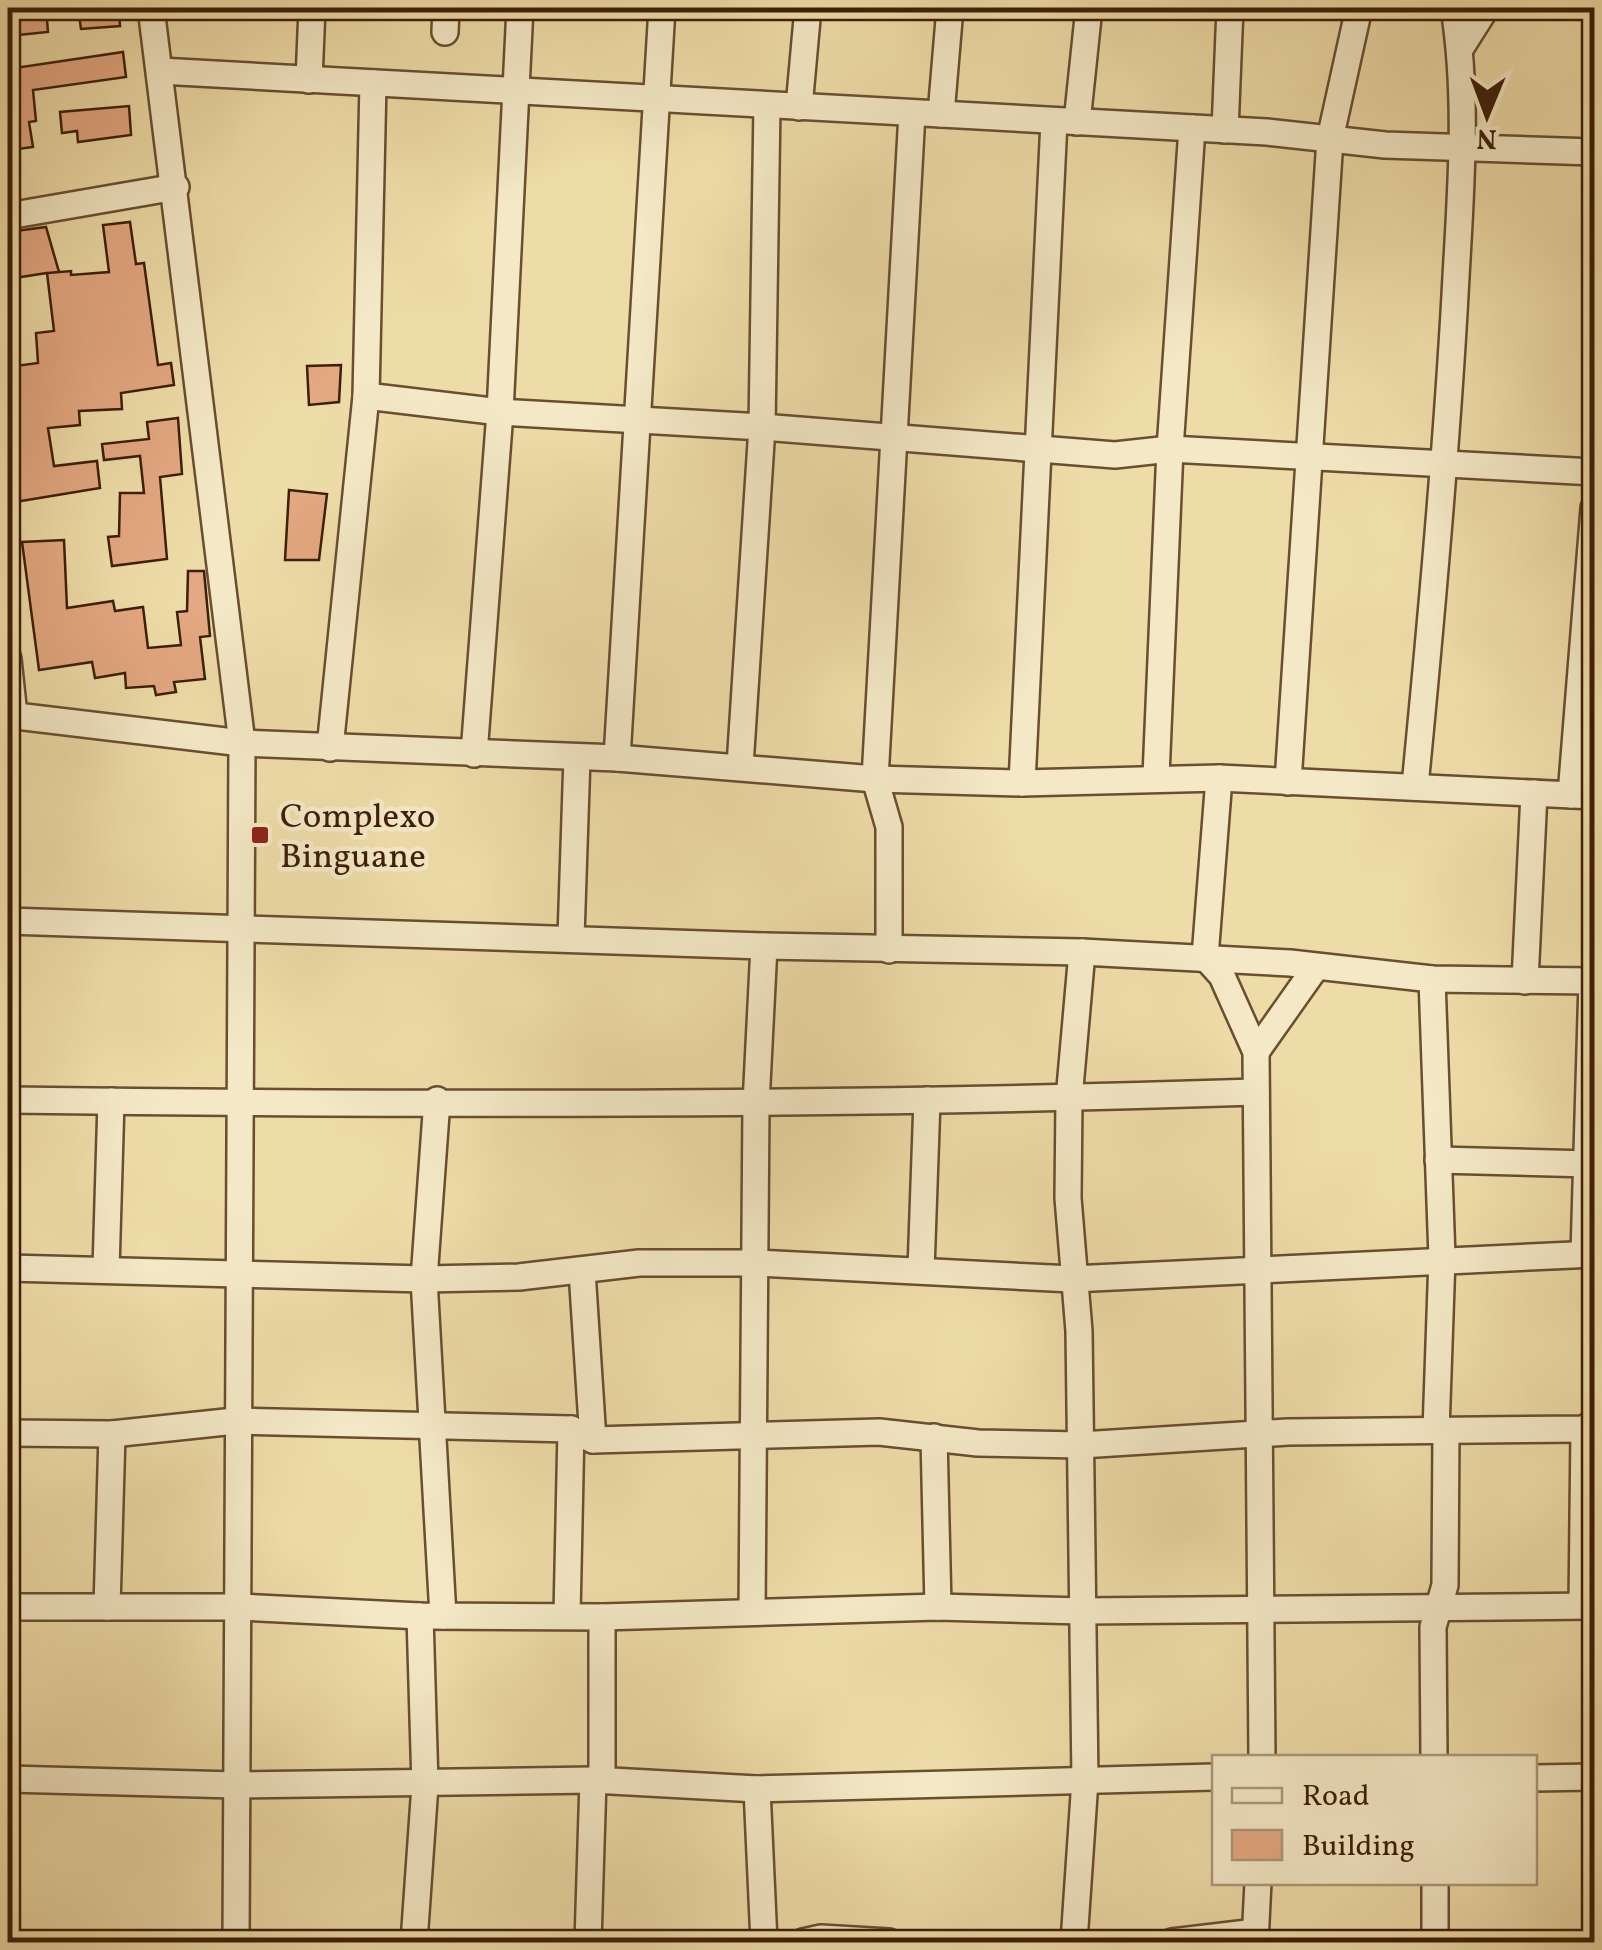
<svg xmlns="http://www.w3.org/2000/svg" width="1602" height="1950" font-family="Vollkorn,serif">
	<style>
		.building { fill: #e4a882; stroke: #3d1e08; stroke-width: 2.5 }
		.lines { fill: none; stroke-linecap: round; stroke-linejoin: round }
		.minor-casing { stroke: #694e30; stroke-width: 30 }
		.minor { stroke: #f4e8c6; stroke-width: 25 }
		.poi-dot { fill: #8f2418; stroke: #f4e8c6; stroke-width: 4 }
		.labels { text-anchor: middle; stroke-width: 9; stroke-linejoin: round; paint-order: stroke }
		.poi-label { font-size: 35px; fill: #3d1e08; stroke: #f4e8c6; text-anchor: start }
	</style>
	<rect width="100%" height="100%" fill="#eedca8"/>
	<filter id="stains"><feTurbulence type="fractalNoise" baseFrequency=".002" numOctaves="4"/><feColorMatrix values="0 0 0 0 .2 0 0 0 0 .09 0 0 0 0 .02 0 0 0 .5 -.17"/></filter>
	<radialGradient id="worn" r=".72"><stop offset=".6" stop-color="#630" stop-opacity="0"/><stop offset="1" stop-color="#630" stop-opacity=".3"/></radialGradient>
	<g class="building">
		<path d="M 11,8 L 46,8 L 48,32 L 8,36 Z"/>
		<path d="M 78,8 L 119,8 L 120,26 L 81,29 Z"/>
		<path d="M 123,52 L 126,77 L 33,90 L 36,121 L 29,122 L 33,147 L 10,150 L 8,69 Z"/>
		<path d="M 129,106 L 131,135 L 78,142 L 77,131 L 62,133 L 60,112 Z"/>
		<path d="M 130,222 L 136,264 L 144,263 L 158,365 L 171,363 L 174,385 L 121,393 L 122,409 L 79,411 L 80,425 L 48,428 L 54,466 L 97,461 L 100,488 L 15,502 L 8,443 L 8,367 L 38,363 L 36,333 L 54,331 L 47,273 L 8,279 L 8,232 L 46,227 L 59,272 L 48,273 L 71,271 L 71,275 L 109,272 L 103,225 Z"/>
		<path d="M 341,365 L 339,402 L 309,405 L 307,366 Z"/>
		<path d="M 178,418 L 182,474 L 160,477 L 167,559 L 112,566 L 108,537 L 119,536 L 120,493 L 144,493 L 140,456 L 104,460 L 102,444 L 149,439 L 147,422 Z"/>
		<path d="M 289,490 L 327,494 L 319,560 L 285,560 Z"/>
		<path d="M 64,540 L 67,608 L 113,601 L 115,611 L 143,607 L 148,648 L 181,645 L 177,612 L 187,611 L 188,571 L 204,571 L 210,636 L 200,637 L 205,679 L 174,682 L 176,692 L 156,695 L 154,686 L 126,688 L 125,673 L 95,678 L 92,662 L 39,670 L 22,542 Z"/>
	</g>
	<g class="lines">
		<defs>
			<g id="minor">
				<path d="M 151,8 L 242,743 L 236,1942"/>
				<path d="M 445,32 L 446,8"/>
				<path d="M 1460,49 L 1486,8"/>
				<path d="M 160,71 L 1267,132 L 1385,145 L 1594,152"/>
				<path d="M 309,80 L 312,8"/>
				<path d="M 799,107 L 808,8"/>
				<path d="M 941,114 L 950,8"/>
				<path d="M 1077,122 L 1089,8"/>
				<path d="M 1225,130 L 1230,8"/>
				<path d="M 8,216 L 176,187"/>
				<path d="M 366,396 L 500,412 L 762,427 L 1115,455 L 1170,449 L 1594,472"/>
				<path d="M 8,659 L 14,715"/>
				<path d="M 8,715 L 242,743 L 617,758 L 875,779 L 1022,783 L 1219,778 L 1594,796"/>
				<path d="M 330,748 L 366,396 L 373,83"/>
				<path d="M 474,754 L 500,412 L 520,8"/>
				<path d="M 617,758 L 662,8"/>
				<path d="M 740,766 L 762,427 L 767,105"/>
				<path d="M 1156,776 L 1170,449 L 1192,128"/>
				<path d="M 1219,778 L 1205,957 L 1222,976 L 1256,1052 L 1262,1758"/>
				<path d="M 1288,782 L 1330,139 L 1359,8"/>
				<path d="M 1022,783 L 1054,121"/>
				<path d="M 1415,786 C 1431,622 1446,459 1455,295 C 1460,199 1469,103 1454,8"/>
				<path d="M 1571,795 L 1594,508"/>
				<path d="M 8,921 L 764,946 L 1082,952 L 1290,963 L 1432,979 L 1594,981"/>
				<path d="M 571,937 L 577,757"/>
				<path d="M 889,950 L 889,827 L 875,779 L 912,113"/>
				<path d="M 1432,979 L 1442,1258 L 1436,1431"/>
				<path d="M 1525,981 L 1534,793"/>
				<path d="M 1256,1052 L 1316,967"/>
				<path d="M 8,1100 C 423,1105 840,1106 1256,1092"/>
				<path d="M 437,1100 L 424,1279 L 443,1616"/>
				<path d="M 1438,1160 L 1590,1164"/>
				<path d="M 1584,1254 L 1592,981"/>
				<path d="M 8,1268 L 424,1279 L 519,1277 L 639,1263 L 755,1263 L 1072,1279 L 1594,1254"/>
				<path d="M 106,1269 L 111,1101"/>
				<path d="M 921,1270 L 927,1100"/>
				<path d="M 582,1271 L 593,1440"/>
				<path d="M 8,1433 L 112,1434 L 235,1421 L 571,1429 L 593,1440 L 879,1432 L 978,1443 L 1081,1445 L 1288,1432 L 1584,1429 L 1594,1422"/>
				<path d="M 934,1437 L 938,1607"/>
				<path d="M 1582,1606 L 1584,1429"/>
				<path d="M 8,1607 L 239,1607 L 420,1616 L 602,1617 L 938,1607 L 1083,1611 L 1594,1606"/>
				<path d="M 107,1607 L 112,1434"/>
				<path d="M 752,1612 L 756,1104 L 764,946"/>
				<path d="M 567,1615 L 571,1429"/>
				<path d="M 602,1617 L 602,1781"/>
				<path d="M 1434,1758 L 1433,1627 L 1445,1585 L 1446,1431"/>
				<path d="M 1534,1778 L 1594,1777"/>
				<path d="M 8,1779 L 235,1785 L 593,1780 L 757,1789 L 1214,1777"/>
				<path d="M 757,1789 L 764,1942"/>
				<path d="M 1435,1882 L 1435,1942"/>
				<path d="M 414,1942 L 425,1785 L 420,1616"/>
				<path d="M 588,1942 L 593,1780"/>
				<path d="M 803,1942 L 821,1938 L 889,1942"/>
				<path d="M 1074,1942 L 1085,1780 L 1079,1331 L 1068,1198 L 1069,1099 L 1082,952"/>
				<path d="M 1172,1942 L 1256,1932"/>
				<path d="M 1255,1942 L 1258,1882"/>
			</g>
		</defs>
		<use href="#minor" class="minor-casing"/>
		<use href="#minor" class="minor"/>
	</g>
	<rect class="poi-dot" x="250" y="825" width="20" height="20" rx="5"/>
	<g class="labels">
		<g class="poi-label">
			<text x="280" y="827">Complexo<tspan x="280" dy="40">Binguane</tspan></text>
		</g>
	</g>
	<rect width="1602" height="1950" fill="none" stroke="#eedca8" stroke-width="40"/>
	<rect x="10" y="10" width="1582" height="1930" fill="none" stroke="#3d1e08" stroke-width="5"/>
	<rect x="20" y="20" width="1562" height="1910" fill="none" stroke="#3d1e08" stroke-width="2.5"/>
	<rect x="1212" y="1755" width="325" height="130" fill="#f4e8c6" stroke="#ab977a" stroke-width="2.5"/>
	<rect x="1232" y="1788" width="50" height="15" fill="#f4e8c6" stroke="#ab977a" stroke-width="2.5"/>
	<text x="1302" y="1805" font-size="30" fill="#3d1e08">Road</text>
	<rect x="1232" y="1830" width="50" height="30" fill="#e4a882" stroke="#ab977a" stroke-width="2.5"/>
	<text x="1302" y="1855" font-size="30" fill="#3d1e08">Building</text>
	<g transform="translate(1487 115) rotate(181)" stroke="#f4e8c6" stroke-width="8" paint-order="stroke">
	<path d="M0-8L18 38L0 25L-18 38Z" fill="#3d1e08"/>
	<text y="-15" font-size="28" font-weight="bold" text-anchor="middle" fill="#3d1e08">N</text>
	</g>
	<rect width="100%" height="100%" filter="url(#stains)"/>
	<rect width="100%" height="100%" fill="url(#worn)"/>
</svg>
